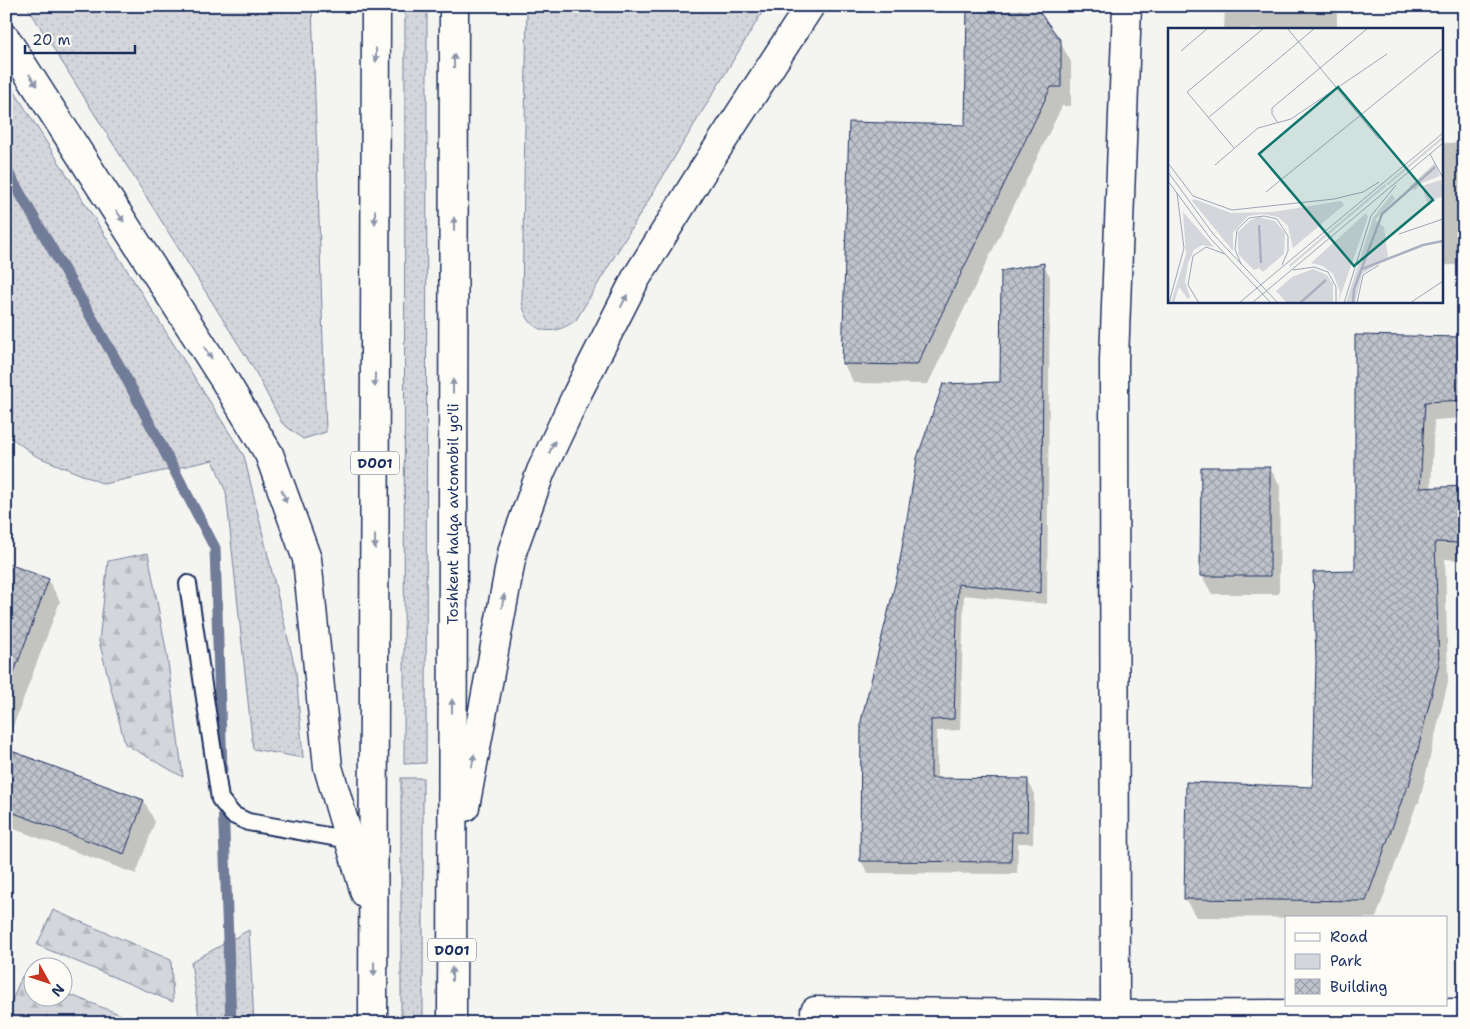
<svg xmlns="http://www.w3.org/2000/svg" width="1470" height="1029" font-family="'Shantell Sans',sans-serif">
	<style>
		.green { fill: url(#green-dots); stroke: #78829c }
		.forest { fill: url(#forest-firs); stroke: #78829c }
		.shadow { fill: #0003 }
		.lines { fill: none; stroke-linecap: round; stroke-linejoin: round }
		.stream { stroke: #717c98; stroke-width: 11 }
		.building { fill: url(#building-cross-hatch); stroke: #1b2f5e }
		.service-casing { stroke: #1b2f5e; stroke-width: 20 }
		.minor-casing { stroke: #1b2f5e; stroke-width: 31 }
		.trunk-casing { stroke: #1b2f5e; stroke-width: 31 }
		.service { stroke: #fdfcf7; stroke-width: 16 }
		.minor { stroke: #fdfcf7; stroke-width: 28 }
		.trunk { stroke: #fdfcf7; stroke-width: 28 }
		.oneway { fill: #8c96aa }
		.labels { text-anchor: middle; stroke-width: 4; stroke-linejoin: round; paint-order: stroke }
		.shield { fill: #fdfcf7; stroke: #5f6c8c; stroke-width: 1 }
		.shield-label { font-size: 14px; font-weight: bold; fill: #1b2f5e }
		.street-label { font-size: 15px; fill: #1b2f5e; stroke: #fdfcf7 }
		.inset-river { fill: none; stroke: #aab0bf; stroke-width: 2.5 }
		.inset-road { fill: none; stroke: #9da5b6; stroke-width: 1 }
		.view { fill: #0f766e; fill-opacity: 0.15; stroke: #0f766e; stroke-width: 2.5 }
		.inset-edge { fill: none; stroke: #1b2f5e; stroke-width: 2.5 }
	</style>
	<defs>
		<pattern id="green-dots" width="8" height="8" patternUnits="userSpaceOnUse" patternTransform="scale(1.25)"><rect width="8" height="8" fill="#d4d6db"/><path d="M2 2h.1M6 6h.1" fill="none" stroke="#b5b8be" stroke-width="1.8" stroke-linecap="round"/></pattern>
		<pattern id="forest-firs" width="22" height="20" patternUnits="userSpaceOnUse" patternTransform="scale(1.25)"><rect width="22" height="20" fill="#d4d6db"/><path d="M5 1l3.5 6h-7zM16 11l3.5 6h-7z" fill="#b5b8be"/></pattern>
		<pattern id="building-cross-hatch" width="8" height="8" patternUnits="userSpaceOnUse" patternTransform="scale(1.25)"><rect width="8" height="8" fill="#bfc3cc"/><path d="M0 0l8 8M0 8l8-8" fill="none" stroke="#9a9fa9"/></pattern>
	</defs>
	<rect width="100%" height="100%" fill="#f4f4f1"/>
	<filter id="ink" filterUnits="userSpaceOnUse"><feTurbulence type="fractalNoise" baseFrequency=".02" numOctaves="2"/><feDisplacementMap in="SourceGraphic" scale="10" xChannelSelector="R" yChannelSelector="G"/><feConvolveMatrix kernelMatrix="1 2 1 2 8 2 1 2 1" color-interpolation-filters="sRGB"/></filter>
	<g filter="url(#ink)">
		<g class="green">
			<path d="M 27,6 L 312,6 L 326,432 L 303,439 L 282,423 L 254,369 Z"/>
			<path d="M 405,6 L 427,6 L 426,763 L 404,764 Z"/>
			<path d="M 527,6 L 766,6 L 576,320 C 552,338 527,334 522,301 Z"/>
			<path d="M 6,78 L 244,456 L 296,672 L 303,758 L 253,749 L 226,492 L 213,460 L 104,484 L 36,456 L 6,434 Z"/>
			<rect x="401" y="778" width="22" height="245"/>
			<path d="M 249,930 L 254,1023 L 200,1023 L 191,962 Z"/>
		</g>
		<g class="forest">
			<path d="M 148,553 L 167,655 L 183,777 L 125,744 L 99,641 L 108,561 Z"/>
			<path d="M 53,910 L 171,960 L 173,1002 L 37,945 Z"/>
			<path d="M 22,976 L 32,980 L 32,996 L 62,996 L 63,992 L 142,1023 L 6,1023 L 6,1015 Z"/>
		</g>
		<g class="shadow">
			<path d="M 968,6 L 1042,6 L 1036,10 L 1060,42 L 1071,62 L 1071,106 L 1062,106 L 928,384 L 854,383 L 843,363 L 966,126 Z"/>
			<path d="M 1225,6 L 1337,6 L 1337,29 L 1224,29 Z"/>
			<rect x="1441" y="143" width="23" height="122"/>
			<path d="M 1043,265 L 1050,276 L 1047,604 L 964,595 L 960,730 L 937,731 L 937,779 L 1027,780 L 1034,792 L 1033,843 L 1018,843 L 1017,874 L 868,873 L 861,861 L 863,721 L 1001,384 Z"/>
			<path d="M 1356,336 L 1464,338 L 1464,418 L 1434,420 L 1431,489 L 1464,487 L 1464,560 L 1445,559 L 1448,682 L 1419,803 L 1417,803 L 1376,918 L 1196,917 L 1185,899 L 1187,784 L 1314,788 L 1357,572 Z"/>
			<path d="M 1270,468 L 1280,486 L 1279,594 L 1212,594 L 1202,576 Z"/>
			<path d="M 6,565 L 48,580 L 60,601 L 6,745 Z"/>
			<path d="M 6,750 L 144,801 L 155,822 L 136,874 L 6,826 Z"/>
		</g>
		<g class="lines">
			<g class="stream">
				<path d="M 6,169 L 124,374 L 215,548 L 222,771"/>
				<path d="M 223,802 L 231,1023"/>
			</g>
		</g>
		<g class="building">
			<path d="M 967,6 L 1035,6 L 1061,41 L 1061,87 L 1051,87 L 917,365 L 842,364 L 849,122 L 965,125 Z"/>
			<path d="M 1044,263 L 1041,593 L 958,584 L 954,719 L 931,720 L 931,778 L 1028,779 L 1027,832 L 1012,832 L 1011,862 L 860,861 L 861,721 L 898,572 L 917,458 L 943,384 L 1000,382 L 1001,271 Z"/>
			<path d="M 1355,335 L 1464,337 L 1464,400 L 1425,402 L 1420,488 L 1464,486 L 1464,520 L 1460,543 L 1435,542 L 1439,664 L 1409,786 L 1407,786 L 1366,901 L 1184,899 L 1186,782 L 1313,787 L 1316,660 L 1313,572 L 1355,571 Z"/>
			<path d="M 1201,467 L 1270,467 L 1270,576 L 1200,576 Z"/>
			<path d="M 6,563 L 49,579 L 9,686 L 6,686 Z"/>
			<path d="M 6,749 L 144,800 L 124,854 L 6,810 Z"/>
		</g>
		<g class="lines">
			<defs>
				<path id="service" d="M 188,584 L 220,799 L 233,815 L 248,822 L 350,840"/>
				<g id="minor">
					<path d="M 815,1011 L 1115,1015 L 1464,1013"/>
					<path d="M 1115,1023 L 1114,360 L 1127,6"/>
				</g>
				<g id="trunk">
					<path d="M 6,39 L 225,381 L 269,454 L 307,559 L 328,767 L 365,893"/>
					<path d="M 465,807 L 513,549 L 541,471 L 578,392 L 635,280 L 702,172 L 810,6"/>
					<path d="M 373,1023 L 376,6"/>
					<path id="s1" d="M 452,1023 L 454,6"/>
				</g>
			</defs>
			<use href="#service" class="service-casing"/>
			<use href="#minor" class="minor-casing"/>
			<use href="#trunk" class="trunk-casing"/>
			<use href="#service" class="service"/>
			<use href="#minor" class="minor"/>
			<use href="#trunk" class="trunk"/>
		</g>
		<defs><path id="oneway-solid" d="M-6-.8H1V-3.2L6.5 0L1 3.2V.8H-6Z" transform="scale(1.25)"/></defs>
		<g class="oneway">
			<use href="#oneway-solid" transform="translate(376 55) rotate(90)"/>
			<use href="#oneway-solid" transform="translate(454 61) rotate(-90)"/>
			<use href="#oneway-solid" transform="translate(33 80) rotate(57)"/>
			<use href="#oneway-solid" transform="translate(120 216) rotate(57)"/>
			<use href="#oneway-solid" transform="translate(375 217) rotate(90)"/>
			<use href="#oneway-solid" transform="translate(454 224) rotate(-90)"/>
			<use href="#oneway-solid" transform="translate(624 301) rotate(-63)"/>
			<use href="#oneway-solid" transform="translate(208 353) rotate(57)"/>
			<use href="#oneway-solid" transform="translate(375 380) rotate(90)"/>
			<use href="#oneway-solid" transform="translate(453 386) rotate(-90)"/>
			<use href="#oneway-solid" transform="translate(552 447) rotate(-65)"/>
			<use href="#oneway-solid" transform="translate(284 496) rotate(70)"/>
			<use href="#oneway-solid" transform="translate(375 542) rotate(90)"/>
			<use href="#oneway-solid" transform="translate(503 601) rotate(-79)"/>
			<use href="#oneway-solid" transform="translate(452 706) rotate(-90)"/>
			<use href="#oneway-solid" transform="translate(473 761) rotate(-80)"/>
			<use href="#oneway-solid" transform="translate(374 969) rotate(90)"/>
			<use href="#oneway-solid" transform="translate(452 974) rotate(-90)"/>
		</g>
	</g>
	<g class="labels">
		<g class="shield">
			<rect x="351" y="451.5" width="48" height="23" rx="4"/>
			<rect x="428" y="938.5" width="48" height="23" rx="4"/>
		</g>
		<g class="shield-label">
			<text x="375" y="468">D001</text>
			<text x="452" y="955">D001</text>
		</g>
		<g class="street-label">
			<text dy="5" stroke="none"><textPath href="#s1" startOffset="509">Toshkent halqa avtomobil yo'li</textPath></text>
		</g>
	</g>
	<g transform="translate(1168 28)">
		<rect width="275" height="275" fill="#f4f4f1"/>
		<path d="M 275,108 L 275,111 L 220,157 L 218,156 ZM 267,135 L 272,148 L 254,155 L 247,162 L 241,159 ZM 217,156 L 218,158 L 122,239 L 121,237 ZM 224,166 L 227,171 L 207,192 L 216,199 L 220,229 L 194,246 L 187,275 L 178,275 L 205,190 ZM 26,171 L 63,185 L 105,184 L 173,173 L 176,177 L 125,220 L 120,198 L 110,189 L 95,186 L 80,188 L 65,205 L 65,223 L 24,173 ZM 15,184 L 46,219 L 34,217 L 26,222 L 20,235 L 17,254 L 22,269 L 20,271 L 11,259 L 6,275 L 3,275 L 18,226 ZM 198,185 L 200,189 L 170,275 L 172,264 L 165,246 L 155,238 L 143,235 ZM 91,189 L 107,193 L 117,205 L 116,226 L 95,244 L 91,240 L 86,242 L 71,227 L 70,220 L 70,204 L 83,192 ZM 145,241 L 159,247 L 165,256 L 165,275 L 119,275 L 108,263 L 124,249 Z" fill="#d4d6db"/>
		<path d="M 273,152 L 275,168 L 259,174 L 254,158 Z" fill="#d4d6db"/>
		<path class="inset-river" d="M 91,197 L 93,235M 194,241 L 255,217 L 275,213M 132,275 L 158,252M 185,275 L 186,261 L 214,186 L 267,139"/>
		<path class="inset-road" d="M 119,0 L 211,111M 13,23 L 40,0M 40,90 L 147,0M 110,95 L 104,86 L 104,80 L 200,0M 66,120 L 19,64 L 96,0M 262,126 L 275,150M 0,135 L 25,168 L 64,182 L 166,171 L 195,164 L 211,154M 47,137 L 90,100 L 123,91 L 219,26M 0,144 L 46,207 L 110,275M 0,153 L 42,210 L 103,275M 98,164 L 275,20M 231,206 L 275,191M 73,236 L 67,221 L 69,202 L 81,190 L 96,188 L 109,191 L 120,208 L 120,223 L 114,237M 125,242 L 146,239 L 160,244 L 168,259 L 168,275M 1,275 L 16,220 L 9,165M 31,275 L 20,257 L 25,228 L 38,219 L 57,226M 71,275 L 275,105M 84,275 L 275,115M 176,275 L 203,188 L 228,157M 189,275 L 195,247 L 211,237M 242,275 L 275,253"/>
		<path class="view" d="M 170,59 L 265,172 L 186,238 L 91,126 Z"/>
		<rect width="275" height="275" class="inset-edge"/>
	</g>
	<rect width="1470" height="1029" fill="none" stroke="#fdfcf7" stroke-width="25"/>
	<rect x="12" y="12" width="1445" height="1004" fill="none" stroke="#1b2f5e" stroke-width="2" filter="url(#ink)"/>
	<rect x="1285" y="916" width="162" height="90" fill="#fdfcf7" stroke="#a3aaba"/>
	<rect x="1295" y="933" width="25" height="8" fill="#fdfcf7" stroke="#a3aaba"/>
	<text x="1330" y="942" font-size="15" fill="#1b2f5e">Road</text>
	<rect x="1295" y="954" width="25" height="15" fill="#d4d6db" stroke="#a3aaba"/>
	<text x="1330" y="966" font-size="15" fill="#1b2f5e">Park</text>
	<rect x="1295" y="979" width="25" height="15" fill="url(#building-cross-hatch)" stroke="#a3aaba"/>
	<text x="1330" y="992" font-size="15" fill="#1b2f5e">Building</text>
	<g transform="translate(48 982) rotate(130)"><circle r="24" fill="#fdfcf7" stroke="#a3aaba"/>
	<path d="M0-4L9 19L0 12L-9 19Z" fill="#c8321e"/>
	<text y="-8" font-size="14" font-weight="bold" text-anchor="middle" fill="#1b2f5e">N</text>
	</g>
	<path d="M25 45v8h110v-8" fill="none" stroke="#1b2f5e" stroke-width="2.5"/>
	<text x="32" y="45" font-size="15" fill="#1b2f5e" stroke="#fdfcf7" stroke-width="4" paint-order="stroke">20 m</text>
</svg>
